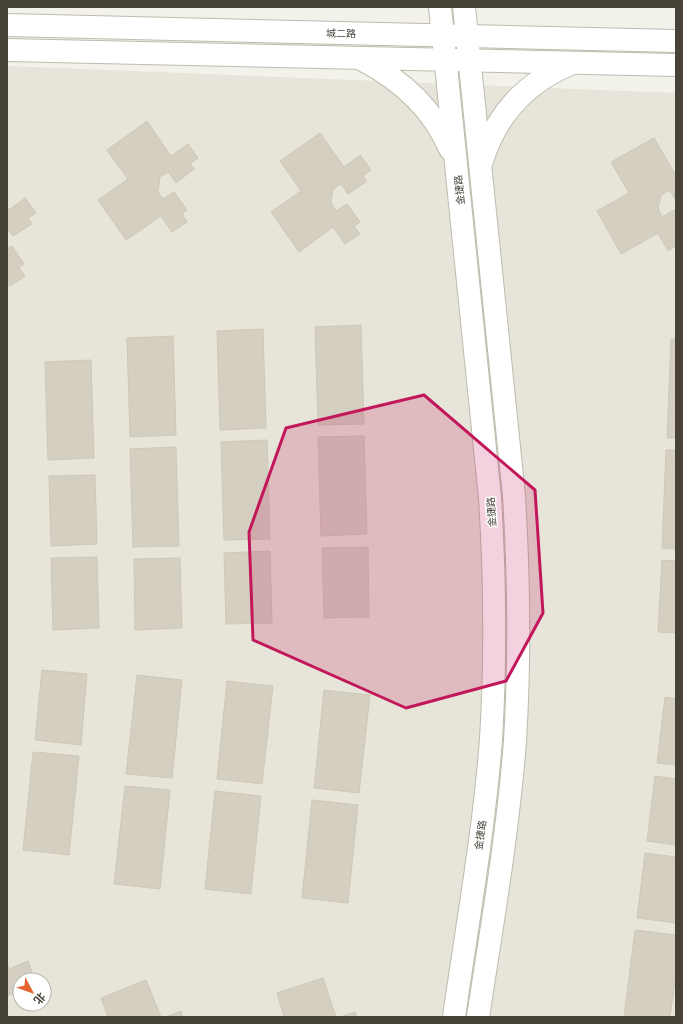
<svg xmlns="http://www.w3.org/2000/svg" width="683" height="1024" font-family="Manrope,'Noto Sans SC',sans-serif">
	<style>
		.residential { fill: #e7e4d9; fill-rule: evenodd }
		.building { fill: #d4cfc1; stroke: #cec8b5 }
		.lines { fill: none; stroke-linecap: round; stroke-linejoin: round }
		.minor-casing { stroke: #bebbae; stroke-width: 24 }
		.minor { stroke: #fff; stroke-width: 22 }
		.marked { fill: #c2185b; fill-opacity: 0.2; stroke: #c2185b; stroke-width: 3; stroke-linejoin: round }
		.labels { text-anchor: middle; stroke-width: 3; stroke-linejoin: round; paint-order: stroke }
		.street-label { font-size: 10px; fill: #474339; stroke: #fff }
	</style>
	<rect width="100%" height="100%" fill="#f3f2ea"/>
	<path class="residential" d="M 7,66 L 676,93 L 676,1017 L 7,1017 ZM 20,980 L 44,980 L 44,1004 L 20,1004 Z"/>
	<g class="building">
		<path d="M 147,121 L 171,156 L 188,144 L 198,158 L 190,164 L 194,169 L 176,183 L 168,172 L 160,177 L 158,192 L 163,199 L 174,192 L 187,210 L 182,214 L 187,222 L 172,232 L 161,216 L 126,240 L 98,200 L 128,179 L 107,150 Z"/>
		<path d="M 320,133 L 344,167 L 360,155 L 371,170 L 363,176 L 367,181 L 348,194 L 341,184 L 333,189 L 331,203 L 336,211 L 347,204 L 360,222 L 354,226 L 360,234 L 345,244 L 333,227 L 299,252 L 271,212 L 301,191 L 280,161 Z"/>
		<path d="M 654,138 L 675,174 L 676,173 L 676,201 L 670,190 L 661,195 L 658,208 L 662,217 L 674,210 L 676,214 L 676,246 L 668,251 L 658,233 L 621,254 L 597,211 L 629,193 L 611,162 Z"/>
		<path d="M 25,198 L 36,213 L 28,218 L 32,224 L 13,236 L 7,228 L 7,207 L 9,210 Z"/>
		<path d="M 12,246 L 24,264 L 19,268 L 25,276 L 10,286 L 7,282 L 7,249 Z"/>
		<path d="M 361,325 L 364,424 L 318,425 L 315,327 Z"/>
		<path d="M 263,329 L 266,428 L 220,430 L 217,331 Z"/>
		<path d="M 173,336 L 176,435 L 130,437 L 127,338 Z"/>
		<path d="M 671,339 L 676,339 L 676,438 L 667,438 Z"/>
		<path d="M 91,360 L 94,458 L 48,460 L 45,362 Z"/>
		<path d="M 364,436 L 367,534 L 321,536 L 318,437 Z"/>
		<path d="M 267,440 L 270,539 L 224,540 L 221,442 Z"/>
		<path d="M 176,447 L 179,546 L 133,547 L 130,449 Z"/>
		<path d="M 666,450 L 676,450 L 676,549 L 662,548 Z"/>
		<path d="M 95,475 L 97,544 L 51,546 L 49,476 Z"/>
		<path d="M 368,547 L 369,617 L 324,618 L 322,548 Z"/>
		<path d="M 270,551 L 272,623 L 226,624 L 224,553 Z"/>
		<path d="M 97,557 L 99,628 L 53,630 L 51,558 Z"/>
		<path d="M 180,558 L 182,628 L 135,630 L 134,559 Z"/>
		<path d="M 662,560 L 676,561 L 676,633 L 658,632 Z"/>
		<path d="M 42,670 L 87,674 L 81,745 L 35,740 Z"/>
		<path d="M 137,675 L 182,680 L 172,778 L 126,774 Z"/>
		<path d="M 227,681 L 273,686 L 262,784 L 217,779 Z"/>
		<path d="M 324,690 L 370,695 L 359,793 L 314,788 Z"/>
		<path d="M 665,697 L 676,699 L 676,765 L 657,763 Z"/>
		<path d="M 33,752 L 79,756 L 69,855 L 23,850 Z"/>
		<path d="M 655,776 L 676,779 L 676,845 L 647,841 Z"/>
		<path d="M 125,786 L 170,790 L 160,889 L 114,884 Z"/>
		<path d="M 215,791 L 261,796 L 251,894 L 205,889 Z"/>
		<path d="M 312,800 L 358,805 L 348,903 L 302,898 Z"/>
		<path d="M 645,853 L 676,857 L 676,923 L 637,918 Z"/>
		<path d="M 635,930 L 676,935 L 676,974 L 670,1017 L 624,1017 Z"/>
		<path d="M 28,961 L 34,978 L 29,980 L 20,980 L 20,991 L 7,996 L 7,964 L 9,969 Z"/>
		<path d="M 323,978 L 336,1017 L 284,1017 L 277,993 Z"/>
		<path d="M 146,980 L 161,1017 L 108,1017 L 101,998 Z"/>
		<path d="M 181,1011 L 183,1017 L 166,1017 Z"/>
		<path d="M 355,1012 L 357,1017 L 340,1017 Z"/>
	</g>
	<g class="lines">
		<defs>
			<g id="minor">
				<path d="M 440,7 L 490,498 C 495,578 496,658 491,739 C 484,832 467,925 454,1017"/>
				<path d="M 464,7 L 514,496 C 519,577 520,659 515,741 C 508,833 492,925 478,1017"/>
				<path d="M 7,25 L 676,41"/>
				<path d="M 7,50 L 676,65"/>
				<path d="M 361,59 C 400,79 433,109 450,149"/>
				<path d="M 482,161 C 496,115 525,83 570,64"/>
			</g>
		</defs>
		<use href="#minor" class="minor-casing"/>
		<use href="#minor" class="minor"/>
	</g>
	<path class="marked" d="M 424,395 L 535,490 L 543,613 L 506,681 L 406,708 L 253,640 L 249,532 L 286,428 Z"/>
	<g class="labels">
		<g class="street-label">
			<text transform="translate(341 33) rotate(1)" y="4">城二路</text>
			<text transform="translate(459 190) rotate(-96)" y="4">金捷路</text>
			<text transform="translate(491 512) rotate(-94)" y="4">金捷路</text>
			<text transform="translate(480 835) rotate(-82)" y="4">金捷路</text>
		</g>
	</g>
	<rect width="683" height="1024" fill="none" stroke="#474339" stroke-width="16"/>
	<g transform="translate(32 992) rotate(131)"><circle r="19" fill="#ffffff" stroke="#b5b4b0"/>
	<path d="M0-3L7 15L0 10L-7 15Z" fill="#e56330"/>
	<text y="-6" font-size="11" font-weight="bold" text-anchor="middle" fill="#474339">北</text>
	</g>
</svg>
